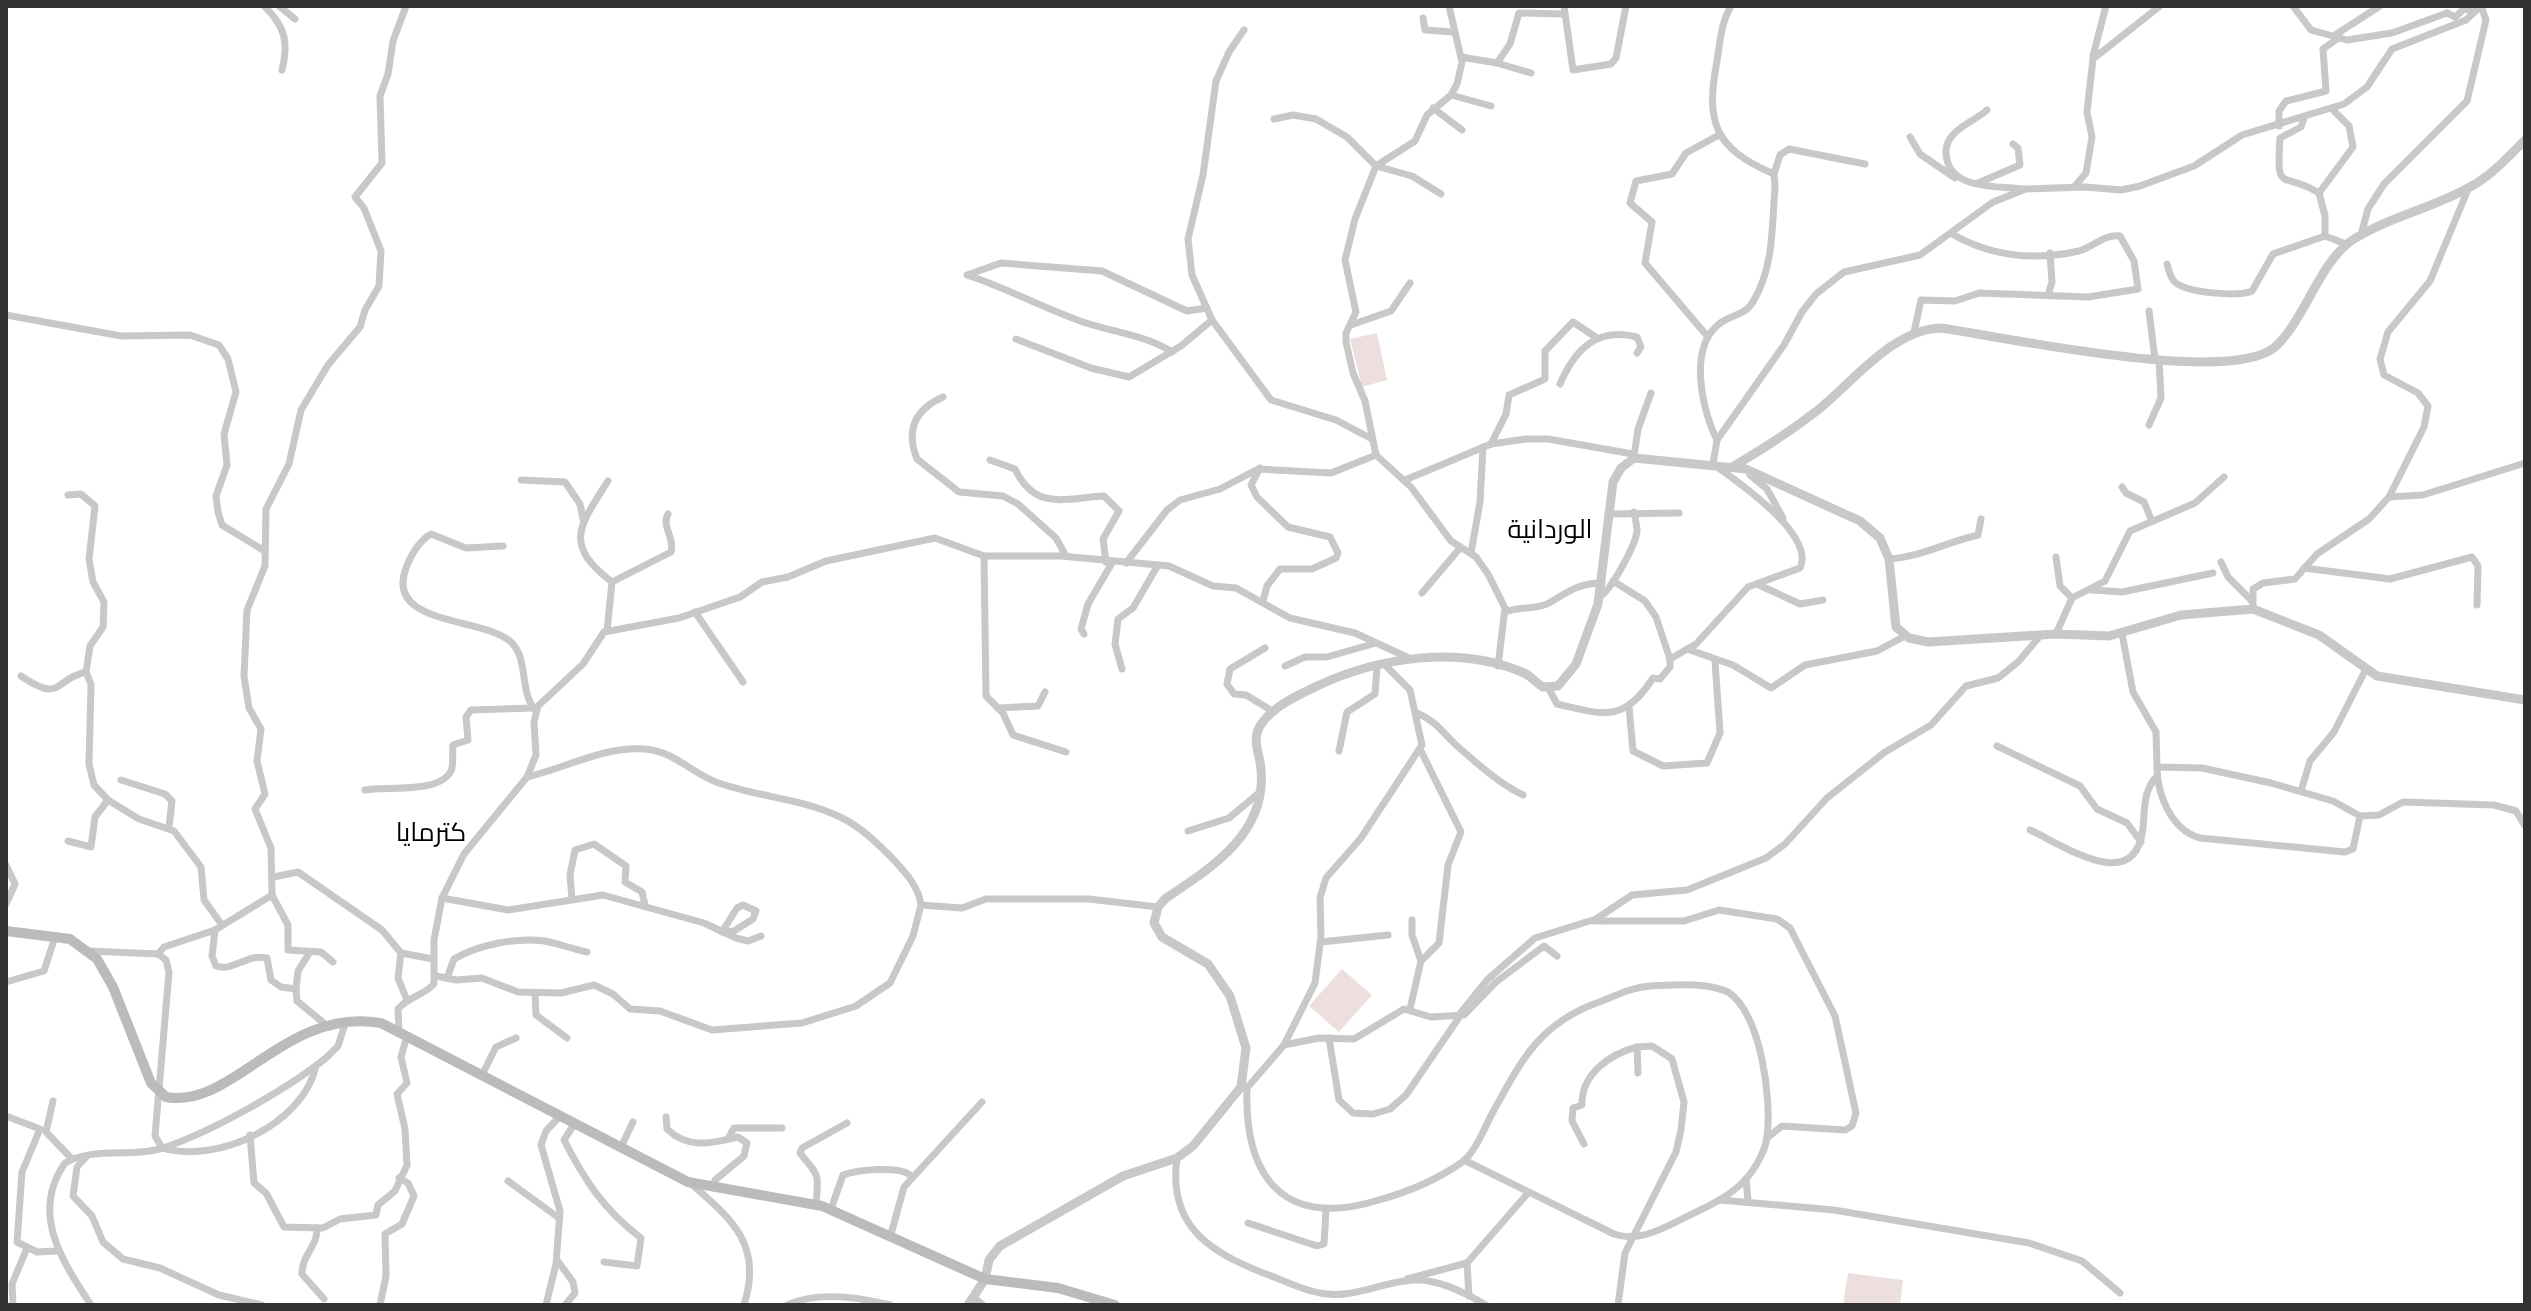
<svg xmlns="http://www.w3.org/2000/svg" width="2531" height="1311" font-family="Inter,Cairo,sans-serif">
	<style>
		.green { fill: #eedfdf }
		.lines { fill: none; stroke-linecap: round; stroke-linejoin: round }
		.minor { stroke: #c8c8c8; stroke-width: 7 }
		.tertiary { stroke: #c8c8c8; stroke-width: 9 }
		.secondary { stroke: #bbb; stroke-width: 10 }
		.labels { text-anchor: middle; stroke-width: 8; stroke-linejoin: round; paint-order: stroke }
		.quarter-label { font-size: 26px; fill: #000; stroke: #fff }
	</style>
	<rect width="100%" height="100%" fill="#fff"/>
	<g class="green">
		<path d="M 1377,333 L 1387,380 L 1362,387 L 1350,339 Z"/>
		<path d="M 1342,969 L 1372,995 L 1339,1032 L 1309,1006 Z"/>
		<path d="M 1848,1273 L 1903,1280 L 1900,1305 L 1843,1305 Z"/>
	</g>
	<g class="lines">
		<g class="minor">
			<path d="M 264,6 C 285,26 289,42 282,70"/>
			<path d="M 279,6 L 295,19"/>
			<path d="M 1564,6 L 1573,70 L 1611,64 L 1616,58 L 1626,6"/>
			<path d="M 2293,6 L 2311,30 L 2347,40 L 2392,33 L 2447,13"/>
			<path d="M 2462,6 L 2470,11 L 2480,7"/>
			<path d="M 2447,13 L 2455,17 L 2463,10"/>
			<path d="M 1423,18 L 1425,30 L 1453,32"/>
			<path d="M 1244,30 L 1229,52 L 1216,81 L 1203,175 L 1188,239 L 1192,275 L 1212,320 L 1271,400 L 1336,420 L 1370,438"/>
			<path d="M 2335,35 L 2380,6"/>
			<path d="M 2093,56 L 2106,6"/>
			<path d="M 1461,57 L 1497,63 L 1510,44 L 1519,13 L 1563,14"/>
			<path d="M 1497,63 L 1531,73"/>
			<path d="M 1451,95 L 1491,106"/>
			<path d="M 1433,108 L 1462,130"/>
			<path d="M 1987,110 C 1976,120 1960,125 1952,136 C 1946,143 1945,152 1947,160 C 1954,190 2000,186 2024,189"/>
			<path d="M 2304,118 L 2301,127 L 2280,138 C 2276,196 2282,170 2319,193 L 2325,216 L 2325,236"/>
			<path d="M 1274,119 L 1293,115 L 1316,119 L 1347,137 L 1376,166 L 1412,176 L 1441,194"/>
			<path d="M 2279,126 L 2279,111 L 2286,101 L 2326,91 L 2323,49 L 2340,37"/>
			<path d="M 1910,137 L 1920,154 L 1955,178"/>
			<path d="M 1774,174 L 1780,155 L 1789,149 L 1865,164"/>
			<path d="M 1978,183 L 2020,165 L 2018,148 L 2013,144"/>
			<path d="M 2074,187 L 2086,173 L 2092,137 L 2087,112 L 2093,59 L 2160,6"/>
			<path d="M 2319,193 L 2353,147 L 2349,126 L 2332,109"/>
			<path d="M 2167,264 C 2169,271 2170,278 2175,282 C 2187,293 2238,297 2252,291 L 2273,254 L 2325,236 L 2346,244"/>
			<path d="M 2048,295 L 2052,282 L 2050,253"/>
			<path d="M 2149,311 L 2155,359"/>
			<path d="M 6,315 L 121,336 L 190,335 L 219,345 L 228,359 L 236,392 L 224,434 L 227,465 L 216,496 L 218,512 L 222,525 L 263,550"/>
			<path d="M 1351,325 L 1391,311 L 1410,283"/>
			<path d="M 1914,332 L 1921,300 L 1955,301 L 1979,293 L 2088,297 L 2138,289 L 2134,261 L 2120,236 C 2104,234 2093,247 2079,251 C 2034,261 1992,257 1952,234"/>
			<path d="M 1708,337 L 1645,263 L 1652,222 L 1630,203 L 1636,181 L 1672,174 L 1686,153 L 1719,135"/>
			<path d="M 1016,339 L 1091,368 L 1129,377 L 1181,346 L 1212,320"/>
			<path d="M 1172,352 C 1146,335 1112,332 1083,322 C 1043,308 1007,288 967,275 L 1001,263 L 1102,271 L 1187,311 L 1207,308"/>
			<path d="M 1560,384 C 1575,349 1597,327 1637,337 L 1641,347 L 1637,353"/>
			<path d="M 943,397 C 916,409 905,429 917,459 L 959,492 L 1003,496 L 1018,504 L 1056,538 L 1066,556"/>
			<path d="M 2149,425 L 2161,398 L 2159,359"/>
			<path d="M 1717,440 C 1702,410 1688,348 1719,324 C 1731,314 1746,316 1754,300 C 1774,266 1772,224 1775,186 L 1774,174 C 1715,149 1705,123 1717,61 C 1720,42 1721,23 1731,6"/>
			<path d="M 1491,444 L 1506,414 L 1509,395 L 1545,379 L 1545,351 L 1570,325 L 1573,322 L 1597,338"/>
			<path d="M 1376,455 L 1365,401 L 1353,373 L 1346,342 L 1346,333 L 1356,312 L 1345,260 L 1355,219 L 1376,166 L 1415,141 L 1427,115 L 1451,95 L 1457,84 L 1462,62 L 1449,6"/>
			<path d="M 1634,456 L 1638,429 L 1651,393"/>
			<path d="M 990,460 L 1015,469 C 1036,513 1068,497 1104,496 L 1119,511 L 1103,539 L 1106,562"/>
			<path d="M 1260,468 L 1251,485 L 1257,497 L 1288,527 L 1330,537 L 1338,553 L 1336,558 L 1312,569 L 1280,569 L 1267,586 L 1263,601"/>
			<path d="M 1750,475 L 1767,489 L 1783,518"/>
			<path d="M 521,480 L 565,482 L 580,504 L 583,519"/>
			<path d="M 1405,480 L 1491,444 L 1526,439 L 1548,439 L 1633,454"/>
			<path d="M 2122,487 L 2126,493 L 2144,502 L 2151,519"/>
			<path d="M 68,495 L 81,494 L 95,506 L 89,559 L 93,582 L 104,602 L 103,627 L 90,646 L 86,672 L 91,684 L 89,764 L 94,785 L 108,800 L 139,819 L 174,831 L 201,867 L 204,900 L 222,925"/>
			<path d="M 2389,497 L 2423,495 L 2525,463"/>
			<path d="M 1608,514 L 1679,513"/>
			<path d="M 503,546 L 466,548 L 431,534 C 419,541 411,555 406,568 C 384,627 485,616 512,643 C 529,661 519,693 536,711"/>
			<path d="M 1471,553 L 1480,502 L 1483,447"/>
			<path d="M 984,556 L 986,696 L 1003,713 L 1013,735 L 1066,752"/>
			<path d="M 2056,557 L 2060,586 L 2072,598"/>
			<path d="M 1889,559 C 1921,557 1947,542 1978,535 L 1981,519"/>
			<path d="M 2221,562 L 2228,577 L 2251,600"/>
			<path d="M 1126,563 L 1167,510 L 1180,500 L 1220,489 L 1258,469 L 1331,473 L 1376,455 L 1411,487 L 1451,541 L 1476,557 L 1488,574 L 1505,608 L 1498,666"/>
			<path d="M 2304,568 L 2390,579 L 2472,557 L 2478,566 L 2477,605"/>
			<path d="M 1613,581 L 1645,601 L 1656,617 L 1670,659"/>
			<path d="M 612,582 L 671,552 C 675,538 661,526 668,514"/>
			<path d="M 1759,585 L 1800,604 L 1823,600"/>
			<path d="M 2092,590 L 2122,592 L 2213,573"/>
			<path d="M 1422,593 L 1460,548"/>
			<path d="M 1600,596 C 1611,591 1636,544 1637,531 C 1637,525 1635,518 1634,512"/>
			<path d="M 2253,609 L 2253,589 L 2263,583 L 2295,579 L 2317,554 L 2369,519 L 2389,497 L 2424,427 L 2428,406 L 2418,393 L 2384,375 L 2380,359 L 2388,332 L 2430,281 L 2469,187"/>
			<path d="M 695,612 L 743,682"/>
			<path d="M 1505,612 C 1519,606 1537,610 1549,603 C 1568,592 1578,583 1602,583"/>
			<path d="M 607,631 L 612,582 C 563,544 579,527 608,481"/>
			<path d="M 1084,634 L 1081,629 L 1088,604 L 1112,563"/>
			<path d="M 2056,634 L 2072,598 L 2105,581 L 2130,531 L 2195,503 L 2224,477"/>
			<path d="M 2122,634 L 2133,692 L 2156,732 L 2157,767 L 2202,768 L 2271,783 L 2333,801 L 2360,816 L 2379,815 L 2403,802 L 2494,805 L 2516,811 L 2525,826"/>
			<path d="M 1265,648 L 1230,669 L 1227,684 L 1234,694 L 1246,695 L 1274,712"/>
			<path d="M 1687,649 L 1733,665 L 1771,688 L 1805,665 L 1877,651 L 1905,636"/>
			<path d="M 1385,665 L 1410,690 L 1422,745 L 1361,838 L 1326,878 L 1320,898 L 1321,936 L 1315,983 L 1284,1045 L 1247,1088 C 1244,1179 1285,1229 1379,1200 C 1408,1192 1436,1180 1461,1163 C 1476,1152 1484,1128 1493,1112 C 1522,1059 1540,1023 1599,1002 C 1618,995 1629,988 1650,986 C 1674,985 1705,982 1728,992 C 1761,1014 1772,1099 1767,1136 C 1766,1150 1755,1169 1746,1179 C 1728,1199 1701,1209 1678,1221 C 1658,1231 1636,1242 1614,1234 L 1464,1160"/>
			<path d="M 1285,666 L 1305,657 L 1327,657 L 1376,643"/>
			<path d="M 1122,669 L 1115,644 L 1118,619 L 1133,608 L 1158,565"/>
			<path d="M 21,676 C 63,704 53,679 86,672"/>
			<path d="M 1549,689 L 1557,704 C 1604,715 1624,723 1653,678 L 1660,679 L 1670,667 L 1670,659 L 1696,644 L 1748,587 L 1800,568 C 1816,535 1737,481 1713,464 L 1717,440 L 1784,345 L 1802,312 L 1816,294 L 1844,272 L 1920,255 L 1993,202 L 2026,189 L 2086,187 L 2121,190 L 2140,186 L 2194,166 L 2242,135 L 2344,104 L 2367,87 L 2392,49 L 2466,20 L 2481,6 L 2486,20 L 2467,101 L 2384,184 L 2368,209 L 2361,235"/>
			<path d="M 1629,707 L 1633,751 L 1663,766 L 1707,763 L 1720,733 L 1715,661"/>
			<path d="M 998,708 L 1038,706 L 1045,692"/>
			<path d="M 1417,713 C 1436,721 1442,732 1456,745 C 1474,761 1501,785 1523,795"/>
			<path d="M 1997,746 L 2080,786 L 2097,809 L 2127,823 L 2141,842"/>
			<path d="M 1339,751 L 1347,712 L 1375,694 L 1377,667"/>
			<path d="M 2157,767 C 2157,794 2171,830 2200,838 L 2345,852 L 2353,849 L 2360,816"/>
			<path d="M 527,777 C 567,768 603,746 645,749 C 673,751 692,773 716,782 C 756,797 802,798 840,817 C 860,826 878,844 893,859 C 905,872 919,887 921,905"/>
			<path d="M 121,780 L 165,794 L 172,801 L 169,827"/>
			<path d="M 365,790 C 387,786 439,794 451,771 C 454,765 452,753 453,745 L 468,740 L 466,717 L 471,710 L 533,708"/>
			<path d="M 2301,791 L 2310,761 L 2334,732 L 2365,671"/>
			<path d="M 2030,830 C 2065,846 2135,896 2143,828 C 2145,808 2143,791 2157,776"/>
			<path d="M 1188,831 L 1229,818 L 1259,793"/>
			<path d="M 68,841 L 91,847 L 95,817 L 108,800"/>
			<path d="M 6,865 L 15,884 L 6,904"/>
			<path d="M 274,877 L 298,872 L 382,930 L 401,953 L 433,959"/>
			<path d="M 272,895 L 288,925 L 288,950 L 321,952 L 333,962"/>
			<path d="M 442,898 L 508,910 L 603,895 L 704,923 L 736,938 L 748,941 L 761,936"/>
			<path d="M 572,899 L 570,875 L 575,850 L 594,844 L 626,866 L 625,882 L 642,892 L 645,905"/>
			<path d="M 743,905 L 756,911 L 753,919 L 734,931 L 722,932 L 737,908 Z"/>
			<path d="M 1412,920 L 1412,935 L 1421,961"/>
			<path d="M 1593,921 L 1684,921 L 1719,910 L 1777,919 L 1790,928 L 1835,1016 L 1856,1113 L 1852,1126 L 1845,1130 L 1782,1126 L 1767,1138"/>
			<path d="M 215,930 L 212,956 L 216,966 C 234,972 247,953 267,958 L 271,980 L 281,987 L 296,989 L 297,1001 L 325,1024"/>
			<path d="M 1321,942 L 1388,935"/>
			<path d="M 89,951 L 158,954 L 164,947 L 215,930 L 272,895 L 271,848 L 255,809 L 265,794 L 257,761 L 261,729 L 249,708 L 244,676 L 247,610 L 265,566 L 266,509 L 289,464 L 301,410 L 328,365 L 360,327 L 365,310 L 379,286 L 381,251 L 364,208 L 355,197 L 382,163 L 380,96 L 388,74 L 393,41 L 406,6"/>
			<path d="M 401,953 L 398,978 L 407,1000"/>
			<path d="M 158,954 L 166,960 L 169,972 L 155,1136 L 162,1148 C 217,1164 303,1125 316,1066"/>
			<path d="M 436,976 L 456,980 L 482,978 L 518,992 L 561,993 L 594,985 L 613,994 L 630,1009 L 660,1011 L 712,1030 L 802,1023 L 856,1006 L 890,983 L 913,936 L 921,905 L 962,908 L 986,899 L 1089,899 L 1158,907"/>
			<path d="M 447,978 L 454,959 C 478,945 516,937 545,941 C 559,944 573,949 587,952"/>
			<path d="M 6,982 L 44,971 L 55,937"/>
			<path d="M 296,989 L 298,971 L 310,952"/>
			<path d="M 535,993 L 536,1015 L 567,1038"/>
			<path d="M 1410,1009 L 1421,961 L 1439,943 L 1448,865 L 1461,832 L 1421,751"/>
			<path d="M 1458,1016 L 1488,979 L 1535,938 L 1596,919 L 1632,895 L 1687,890 L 1766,858 L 1785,844 L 1827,798 L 1885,752 L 1931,725 L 1966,686 L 1998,678 L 2018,662 L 2040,636"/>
			<path d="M 399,1032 L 398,1009 C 409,996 423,996 434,984 L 434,940 L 442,898 L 464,854 L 527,777 L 536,755 L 534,722 L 538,706 L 583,664 L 604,632 L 679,618 L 740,597 L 762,582 L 788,577 L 826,561 L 935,538 L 984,556 L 1061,556 L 1169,566 L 1213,586 L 1236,588 L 1290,618 L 1355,633 L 1409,658"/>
			<path d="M 1329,1038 L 1339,1100 L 1353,1113 L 1373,1114 L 1390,1109 L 1406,1095 L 1460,1016"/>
			<path d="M 1284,1045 L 1319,1038 L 1354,1039 L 1404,1009 L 1431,1017 L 1464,1015 L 1496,982 L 1544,946 L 1557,956"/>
			<path d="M 482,1075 L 496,1047 L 516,1038"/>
			<path d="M 53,1101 L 46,1132 L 72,1159"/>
			<path d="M 6,1116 L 40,1129 L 22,1172 L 17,1242 L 37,1252 L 57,1251"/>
			<path d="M 666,1117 L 667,1129 C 689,1150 712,1143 738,1137 L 747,1143 L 744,1156 L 715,1180 L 714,1188"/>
			<path d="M 575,1123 L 564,1140 C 585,1181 604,1210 641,1238 L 637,1266 L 604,1262"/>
			<path d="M 250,1135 L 254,1183 L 266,1193 L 284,1227 L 323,1228 L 340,1219 L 376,1215 L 378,1205 L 395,1191 L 407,1165 L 405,1129 L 397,1094 L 407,1083 L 401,1057 L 407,1036"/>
			<path d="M 728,1139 L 734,1128 L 782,1128"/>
			<path d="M 1584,1144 L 1572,1121 L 1573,1108 L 1582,1105 C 1581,1074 1610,1054 1637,1047"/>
			<path d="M 621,1147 L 633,1122"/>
			<path d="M 87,1156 L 77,1167 L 73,1196 L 92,1216 L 103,1242 L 123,1259 L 160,1268 L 219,1295 L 262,1305"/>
			<path d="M 1177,1158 C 1167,1230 1215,1255 1274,1277 C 1291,1284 1309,1292 1327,1294 C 1354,1297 1379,1284 1405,1281 C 1433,1276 1462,1291 1486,1305"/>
			<path d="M 1746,1179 L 1748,1202"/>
			<path d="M 508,1181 L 559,1218"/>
			<path d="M 690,1183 C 733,1220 763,1245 744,1305"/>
			<path d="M 1720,1200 L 1834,1210 L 2029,1243 L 2082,1261 L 2120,1293"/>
			<path d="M 816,1205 C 819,1171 819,1177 800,1153 L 802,1148 L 847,1123"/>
			<path d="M 831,1209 L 843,1175 C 857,1170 901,1165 911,1176"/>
			<path d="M 1248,1223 L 1317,1246 L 1324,1244 L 1326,1210"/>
			<path d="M 317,1228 C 318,1246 302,1254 302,1274 L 324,1299"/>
			<path d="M 891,1234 L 904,1187 L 982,1102"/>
			<path d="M 557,1260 L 573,1282 L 575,1293 L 566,1304"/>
			<path d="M 1407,1279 L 1467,1263"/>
			<path d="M 1469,1296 L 1467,1263 L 1528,1193"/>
			<path d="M 973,1297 L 983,1305"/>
			<path d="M 13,1305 L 12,1284 L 27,1248"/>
			<path d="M 91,1305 C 62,1261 30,1213 65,1163 C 94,1146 132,1158 163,1148 C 211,1132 286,1090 326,1058 L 338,1046 L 346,1021"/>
			<path d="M 380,1305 L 386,1276 L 385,1234 L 402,1224 L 414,1196 L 408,1183 L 399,1178"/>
			<path d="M 546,1305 L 556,1264 L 560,1211 L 541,1145 L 546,1131 L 560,1116"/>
			<path d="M 787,1305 C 817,1291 858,1297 890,1305"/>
			<path d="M 1618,1305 L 1625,1253 L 1676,1152 L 1681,1130 L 1684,1102 L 1672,1059 L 1652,1046 L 1637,1047 L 1638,1073"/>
		</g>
		<g class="tertiary">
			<path d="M 1734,466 C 1763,449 1791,431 1818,410 C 1853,382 1893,329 1941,328 C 2004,337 2230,386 2275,347 C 2305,320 2320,260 2354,239 C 2389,217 2433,208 2470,187 C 2492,175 2508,157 2525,140"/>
			<path d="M 968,1305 L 985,1279 L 989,1260 L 1000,1246 L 1123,1176 L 1177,1158 L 1193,1146 L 1241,1087 L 1246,1048 L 1230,996 L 1208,964 L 1162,937 L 1154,923 L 1158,907 L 1166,898 C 1213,867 1267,833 1261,769 C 1260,753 1250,739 1262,723 C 1274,706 1298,695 1317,686 C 1379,657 1459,645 1524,673 C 1531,676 1536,683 1543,687 L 1558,686 L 1576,664 L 1598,604 L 1613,482 L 1621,468 L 1634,458 L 1746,469 L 1860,521 L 1880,538 L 1889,559 L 1896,627 L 1909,638 L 1928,642 L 2056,634 L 2109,636 L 2181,615 L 2253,609 L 2319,635 L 2377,676 L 2525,700"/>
		</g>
		<path class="secondary" d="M 6,931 L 70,939 L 97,959 L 113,987 L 151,1083 L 166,1097 C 232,1110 286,1006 381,1023 L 688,1182 L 822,1206 L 985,1279 L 1058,1288 L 1115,1305"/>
	</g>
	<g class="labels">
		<g class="quarter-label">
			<text x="1550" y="538">الوردانية</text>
			<text x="431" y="841">كترمايا</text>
		</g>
	</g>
	<rect width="2531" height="1311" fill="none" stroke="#313131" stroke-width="16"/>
</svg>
